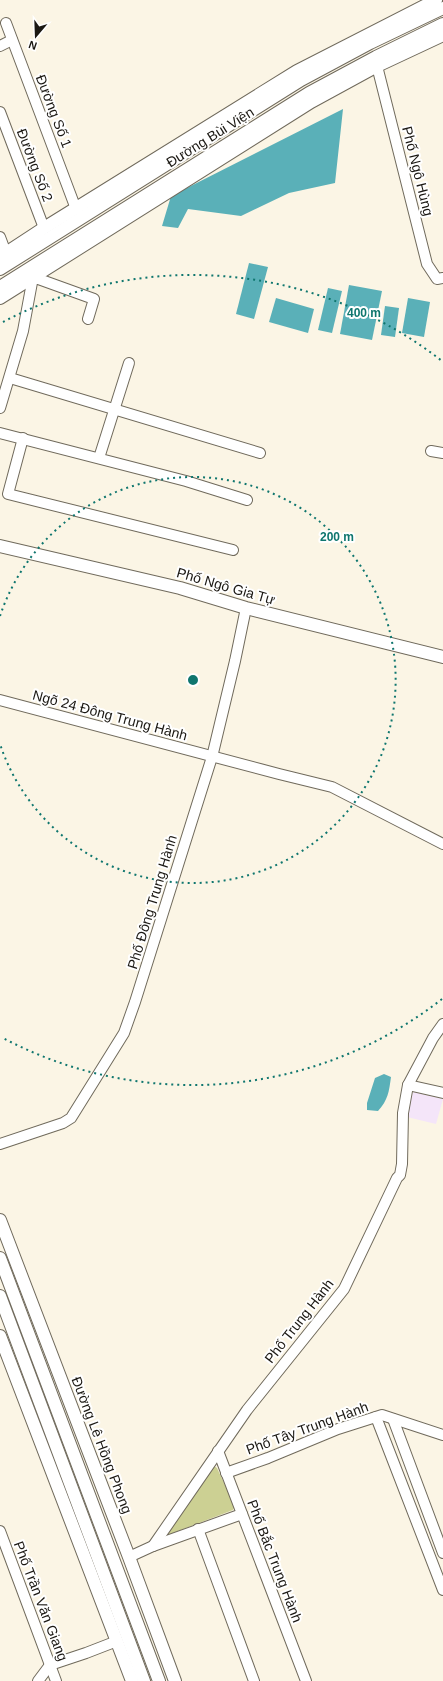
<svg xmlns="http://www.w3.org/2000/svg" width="443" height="1681" font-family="Helvetica,sans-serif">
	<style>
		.education { fill: #f4e5f9 }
		.green { fill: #ccd093 }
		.water { fill: #5ab0b8 }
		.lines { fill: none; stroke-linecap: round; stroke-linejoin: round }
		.minor-casing { stroke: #706a5c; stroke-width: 12 }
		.major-casing { stroke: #706a5c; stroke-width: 14 }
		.minor { stroke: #fff; stroke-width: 10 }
		.major { stroke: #fff; stroke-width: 12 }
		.ring { fill: none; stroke: #0f766e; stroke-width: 2; stroke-dasharray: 2 4 }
		.labels { text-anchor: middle; stroke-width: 4; stroke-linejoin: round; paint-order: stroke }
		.street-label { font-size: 14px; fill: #1b1813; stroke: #fff }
		.centre { fill: #0f766e; stroke: #fff; stroke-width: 2 }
		.ring-label { font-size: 12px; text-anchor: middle; font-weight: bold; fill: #0f766e; stroke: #fff; stroke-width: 4; stroke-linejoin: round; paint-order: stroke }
	</style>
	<rect width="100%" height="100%" fill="#fbf5e5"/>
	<path class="education" d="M 413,1092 L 443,1099 L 436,1124 L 407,1117 Z"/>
	<path class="green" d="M 214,1466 L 217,1468 L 235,1506 L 233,1510 L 165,1536 Z"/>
	<g class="water">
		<path d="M 343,109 L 335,183 L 289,193 L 241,216 L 188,209 L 178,228 L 162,226 L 171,196 Z"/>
		<path d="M 249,263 L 268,267 L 254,319 L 236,314 Z"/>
		<path d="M 349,285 L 382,291 L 372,340 L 340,334 Z"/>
		<path d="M 328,288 L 342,291 L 332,333 L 318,330 Z"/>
		<path d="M 276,298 L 314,309 L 308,333 L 269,322 Z"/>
		<path d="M 408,298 L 430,302 L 424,337 L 402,333 Z"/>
		<path d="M 385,306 L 399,308 L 395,337 L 381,335 Z"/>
		<path d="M 384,1074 L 391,1077 C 389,1092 388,1100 378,1111 L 367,1110 L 367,1103 L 375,1078 Z"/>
	</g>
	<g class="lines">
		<defs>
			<g id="minor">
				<path d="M 6,23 L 76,209"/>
				<path d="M 0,46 L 12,40"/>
				<path d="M 377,66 L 427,264 L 437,279 L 443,278"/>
				<path d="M 0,112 L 44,228"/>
				<path d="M 0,237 L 6,253"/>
				<path d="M 10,378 L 260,453"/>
				<path d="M 0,408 L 23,331 L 33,277 L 94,299 L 88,319"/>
				<path d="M 0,433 L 186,481 L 247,500"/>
				<path d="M 23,438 L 8,494 L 233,550"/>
				<path d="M 431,451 L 443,453"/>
				<path d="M 99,458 L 129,363"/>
				<path d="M 0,700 L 279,774 L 332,787 L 443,844"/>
				<path d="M 408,1085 L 443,1093"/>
				<path d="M 0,1144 L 63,1123 L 71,1118 L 124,1033 L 135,1002 L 212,757 L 235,661 L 246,608"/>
				<path d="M 376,1417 L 443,1590"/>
				<path d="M 393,1419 L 443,1553"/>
				<path d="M 218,1451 L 306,1681"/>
				<path d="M 226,1473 L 268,1458 L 338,1429 L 382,1415 L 443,1435"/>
				<path d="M 198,1529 L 254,1681"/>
				<path d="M 0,1531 L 56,1681"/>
				<path d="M 153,1546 L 242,1514"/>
				<path d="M 129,1557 L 153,1546 L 247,1410 L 344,1289 L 397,1178 L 400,1175 L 402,1164 L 403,1113 L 408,1085 L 433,1038 L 443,1024"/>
				<path d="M 38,1681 L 50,1665 L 86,1653 L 117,1641"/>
			</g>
			<g id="major">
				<path d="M 0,257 L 44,228 L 297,71 L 436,0"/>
				<path d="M 0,269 L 301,80 L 370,43 L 443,8"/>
				<path d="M 0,287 L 309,93 L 376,57 L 443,24"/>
				<path d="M 0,298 L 311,102 L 377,66 L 443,35"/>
				<path d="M 0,546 L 180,588 L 246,608 L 443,657"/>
				<path d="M 0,1220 L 129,1557 L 175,1681"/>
				<path d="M 0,1258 L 159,1681"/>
				<path d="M 0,1296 L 144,1681"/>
				<path d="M 0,1336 L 132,1681"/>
			</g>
		</defs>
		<use href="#minor" class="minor-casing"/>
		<use href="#major" class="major-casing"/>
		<use href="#minor" class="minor"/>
		<use href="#major" class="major"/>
	</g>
	<g class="ring">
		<path d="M0 616A203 203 0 1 1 0 744"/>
		<path d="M442 999A405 405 0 0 1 3 1038M3 322A405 405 0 0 1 442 361"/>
	</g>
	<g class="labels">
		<g class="street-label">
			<text transform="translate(54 111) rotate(69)" y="5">Đường Số 1</text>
			<text transform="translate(210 137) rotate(-32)" y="5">Đường Bùi Viện</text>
			<text transform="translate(35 165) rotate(69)" y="5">Đường Số 2</text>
			<text transform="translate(418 171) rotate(76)" y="5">Phố Ngô Hùng</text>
			<text transform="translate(226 586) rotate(16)" y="5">Phố Ngô Gia Tự</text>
			<text transform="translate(110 715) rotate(15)" y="5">Ngõ 24 Đông Trung Hành</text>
			<text transform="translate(152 902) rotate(-73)" y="5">Phố Đông Trung Hành</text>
			<text transform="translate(299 1321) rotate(-52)" y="5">Phố Trung Hành</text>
			<text transform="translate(307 1428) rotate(-20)" y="5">Phố Tây Trung Hành</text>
			<text transform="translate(102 1445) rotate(69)" y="5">Đường Lê Hồng Phong</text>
			<text transform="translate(275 1561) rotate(69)" y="5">Phố Bắc Trung Hành</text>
			<text transform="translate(41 1601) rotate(69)" y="5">Phố Trần Văn Giang</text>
		</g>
	</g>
	<circle cx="193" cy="680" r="6" class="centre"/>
	<g class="ring-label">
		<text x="364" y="317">400 m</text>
		<text x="337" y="541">200 m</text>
	</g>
	<g transform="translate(36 36) rotate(199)" stroke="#ffffff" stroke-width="3" paint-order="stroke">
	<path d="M0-3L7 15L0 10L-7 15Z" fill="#1b1813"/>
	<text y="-6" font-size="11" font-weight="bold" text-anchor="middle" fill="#1b1813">N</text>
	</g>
</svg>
